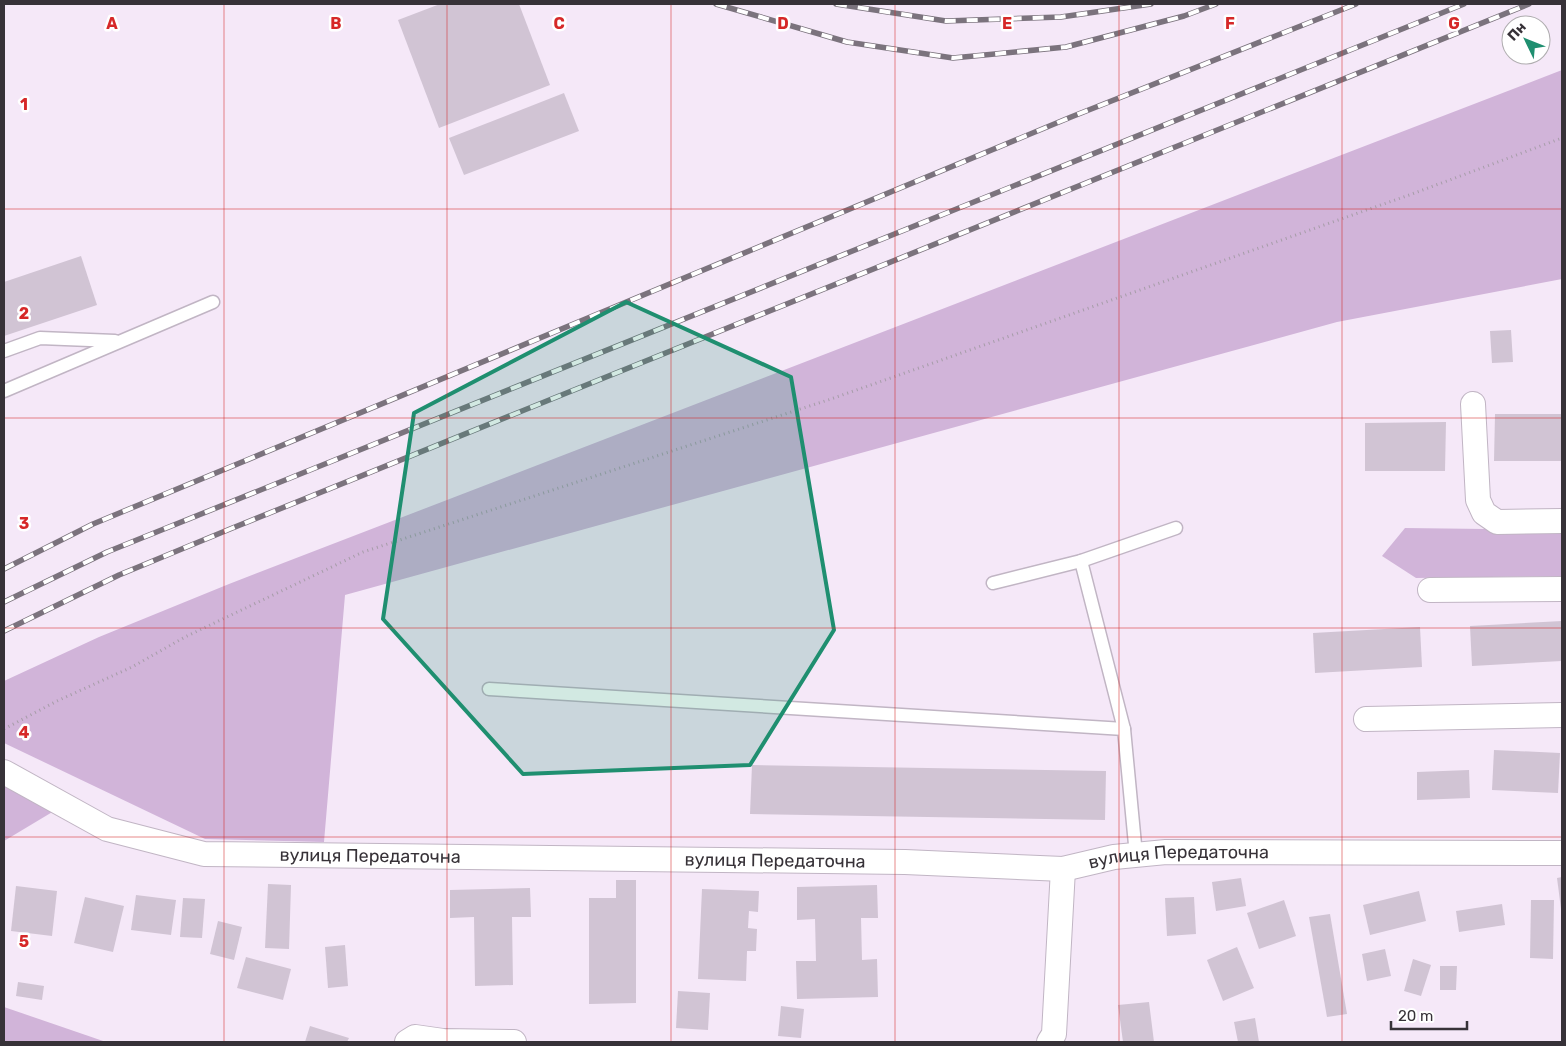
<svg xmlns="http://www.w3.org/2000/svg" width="1566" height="1046" font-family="Rubik,sans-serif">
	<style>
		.green { fill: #d1b4d9 }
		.building { fill: #d1c4d4 }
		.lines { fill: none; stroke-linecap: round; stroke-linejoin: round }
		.service-casing { stroke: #c1b5c4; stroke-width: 15 }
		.minor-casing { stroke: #c1b5c4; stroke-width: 26 }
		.path { stroke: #a69ca8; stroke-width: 3; stroke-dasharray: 1 4; stroke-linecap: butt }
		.service { stroke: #fff; stroke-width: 12 }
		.minor { stroke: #fff; stroke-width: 24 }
		.rail-casing { stroke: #7b737d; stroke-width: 5.5 }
		.rail { stroke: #fff; stroke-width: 4; stroke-dasharray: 11; stroke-linecap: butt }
		.marked { fill: #1f8f70; fill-opacity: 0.2; stroke: #1f8f70; stroke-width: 4; stroke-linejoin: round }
		.grid { fill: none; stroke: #d62828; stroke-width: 1; stroke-opacity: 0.55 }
		.labels { text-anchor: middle; stroke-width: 5; stroke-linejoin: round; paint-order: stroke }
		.street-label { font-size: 18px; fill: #373238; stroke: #fff }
		.grid-label { font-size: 16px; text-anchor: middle; font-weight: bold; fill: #d62828; stroke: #fff; stroke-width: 5; stroke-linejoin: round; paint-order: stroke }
	</style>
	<rect width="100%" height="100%" fill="#f5e8f8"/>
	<g class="green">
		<path d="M 1562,70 L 1562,279 L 1337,322 L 345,595 L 324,842 L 205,839 L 4,743 L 4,681 L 99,637 L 229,584 Z"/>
		<path d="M 1405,528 L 1562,530 L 1562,576 L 1416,578 L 1382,556 Z"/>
		<path d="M 4,784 L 54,811 L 4,841 Z"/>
		<path d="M 4,1007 L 106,1042 L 4,1042 Z"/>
	</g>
	<g class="building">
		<path d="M 440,4 L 519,4 L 550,85 L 439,128 L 398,20 Z"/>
		<path d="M 564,93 L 579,131 L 464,175 L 449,138 Z"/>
		<path d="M 81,256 L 97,305 L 4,336 L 4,282 Z"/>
		<path d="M 1511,330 L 1513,362 L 1492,363 L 1490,331 Z"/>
		<path d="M 1495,414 L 1562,414 L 1562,461 L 1494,461 Z"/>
		<path d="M 1446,422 L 1445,471 L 1365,471 L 1365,423 Z"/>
		<path d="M 1562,621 L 1562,661 L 1472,666 L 1470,626 Z"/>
		<path d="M 1420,627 L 1422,667 L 1315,673 L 1313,633 Z"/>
		<path d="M 1494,750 L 1560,753 L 1558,793 L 1492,790 Z"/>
		<path d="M 752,765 L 1106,771 L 1105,820 L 750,814 Z"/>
		<path d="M 1469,770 L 1470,798 L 1417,800 L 1417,772 Z"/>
		<path d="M 1562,877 L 1562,909 L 1561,909 L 1557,878 Z"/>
		<path d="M 1241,878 L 1246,906 L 1216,911 L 1212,882 Z"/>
		<path d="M 616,880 L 636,880 L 636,1003 L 589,1004 L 589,898 L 616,898 Z"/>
		<path d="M 268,884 L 291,885 L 289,949 L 265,948 Z"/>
		<path d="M 877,885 L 878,918 L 861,918 L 862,960 L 877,959 L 878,997 L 797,999 L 796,961 L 816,961 L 815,919 L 797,920 L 797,887 Z"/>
		<path d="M 16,886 L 57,891 L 52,936 L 11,931 Z"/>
		<path d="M 530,888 L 531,917 L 512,917 L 513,985 L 475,986 L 474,917 L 450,918 L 450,890 Z"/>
		<path d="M 702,889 L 759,891 L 758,912 L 749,911 L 748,928 L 757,929 L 756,951 L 747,951 L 746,981 L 698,979 Z"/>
		<path d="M 1419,891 L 1426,921 L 1370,935 L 1363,905 Z"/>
		<path d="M 136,895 L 176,900 L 171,935 L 131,930 Z"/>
		<path d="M 85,897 L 124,906 L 113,952 L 74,943 Z"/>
		<path d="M 1194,897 L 1196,934 L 1167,936 L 1165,898 Z"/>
		<path d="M 183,898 L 205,899 L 202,938 L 180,937 Z"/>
		<path d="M 1284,900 L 1296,936 L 1259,949 L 1247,913 Z"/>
		<path d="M 1531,900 L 1554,900 L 1553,959 L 1530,958 Z"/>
		<path d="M 1502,904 L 1505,925 L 1459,932 L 1456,911 Z"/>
		<path d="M 1330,914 L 1347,1014 L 1327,1017 L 1309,917 Z"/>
		<path d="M 218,921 L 242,927 L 234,960 L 210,954 Z"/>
		<path d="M 345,945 L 348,986 L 328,988 L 325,947 Z"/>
		<path d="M 1237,947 L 1254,988 L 1223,1001 L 1207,960 Z"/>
		<path d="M 1385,949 L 1391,976 L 1367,981 L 1362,954 Z"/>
		<path d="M 246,957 L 291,969 L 283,1000 L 237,988 Z"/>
		<path d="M 1413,959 L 1431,965 L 1421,996 L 1404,991 Z"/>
		<path d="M 1440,966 L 1457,966 L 1456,990 L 1440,990 Z"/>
		<path d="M 18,982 L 44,986 L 42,1000 L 16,996 Z"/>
		<path d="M 678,991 L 710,993 L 708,1030 L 676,1028 Z"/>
		<path d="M 1149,1002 L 1154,1042 L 1123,1042 L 1118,1005 Z"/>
		<path d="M 781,1006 L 804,1009 L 801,1038 L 778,1036 Z"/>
		<path d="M 1255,1018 L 1259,1042 L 1238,1042 L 1234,1022 Z"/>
		<path d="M 310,1026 L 349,1038 L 347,1042 L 305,1042 Z"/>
	</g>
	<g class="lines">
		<defs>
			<g id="service">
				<path d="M 4,351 L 40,338 L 115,341"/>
				<path d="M 4,391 L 213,302"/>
				<path d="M 1081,561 L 1176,528"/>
				<path d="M 993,583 L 1081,561 L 1124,729"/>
				<path d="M 489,689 L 1124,729 L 1136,855"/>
			</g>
			<g id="minor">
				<path d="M 1473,404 L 1478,500 L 1484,513 L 1497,522 L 1562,521"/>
				<path d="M 1430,590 L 1562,589"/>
				<path d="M 1366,719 L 1562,715"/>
				<path id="s1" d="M 4,772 L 107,829 L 204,854 L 905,862 L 1063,869 L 1114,857 L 1166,852 L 1562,853"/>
				<path d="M 407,1042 L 415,1037 L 443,1041 L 514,1042"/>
				<path d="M 1049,1042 L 1054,1034 L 1063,869"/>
			</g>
		</defs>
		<use href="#service" class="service-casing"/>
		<use href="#minor" class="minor-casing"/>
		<path class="path" d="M 4,729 L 57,701 L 132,667 L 185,637 L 363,552 L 831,399 L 1412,194 L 1562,138"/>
		<use href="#service" class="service"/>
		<use href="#minor" class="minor"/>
		<defs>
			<g id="rail">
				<path d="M 716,4 L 847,42 L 953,58 L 1066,47 L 1184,16 L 1216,4"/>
				<path d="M 836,4 L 946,21 L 1061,17 L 1151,4"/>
				<path d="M 4,569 L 93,524 L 1071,117 L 1356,4"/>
				<path d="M 4,602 L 107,552 L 1464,4"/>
				<path d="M 4,631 L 119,575 L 230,529 L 1529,4"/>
			</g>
		</defs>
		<use href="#rail" class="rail-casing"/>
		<use href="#rail" class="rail"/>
	</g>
	<path class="marked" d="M 626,302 L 791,377 L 834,630 L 750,765 L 523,774 L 383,619 L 414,413 Z"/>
	<path class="grid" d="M 224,4 L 224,1042M 447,4 L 447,1042M 671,4 L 671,1042M 895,4 L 895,1042M 1119,4 L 1119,1042M 1342,4 L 1342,1042M 4,209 L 1562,209M 4,418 L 1562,418M 4,628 L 1562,628M 4,837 L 1562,837"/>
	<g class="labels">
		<g class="street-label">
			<text dy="6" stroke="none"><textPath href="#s1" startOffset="384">вулиця Передаточна</textPath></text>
			<text dy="6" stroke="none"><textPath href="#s1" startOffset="1194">вулиця Передаточна</textPath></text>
			<text dy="6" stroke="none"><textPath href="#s1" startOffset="789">вулиця Передаточна</textPath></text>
		</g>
	</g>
	<g class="grid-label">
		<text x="112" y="29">A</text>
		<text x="336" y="29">B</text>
		<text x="559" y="29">C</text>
		<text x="783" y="29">D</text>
		<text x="1007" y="29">E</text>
		<text x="1230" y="29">F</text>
		<text x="1454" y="29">G</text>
		<text x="24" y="110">1</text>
		<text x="24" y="319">2</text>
		<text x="24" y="529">3</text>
		<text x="24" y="738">4</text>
		<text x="24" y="947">5</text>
	</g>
	<rect width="1566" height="1046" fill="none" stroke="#373238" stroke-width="10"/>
	<g transform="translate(1526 40) rotate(313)"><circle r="24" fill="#ffffff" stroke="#afadaf"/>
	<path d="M0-4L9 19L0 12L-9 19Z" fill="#1f8f70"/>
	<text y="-8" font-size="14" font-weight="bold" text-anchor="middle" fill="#373238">Пн</text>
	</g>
	<path d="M1391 1021v8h76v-8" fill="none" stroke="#373238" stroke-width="2.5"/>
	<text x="1398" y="1021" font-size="15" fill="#373238" stroke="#ffffff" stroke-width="4" paint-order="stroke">20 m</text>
</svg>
